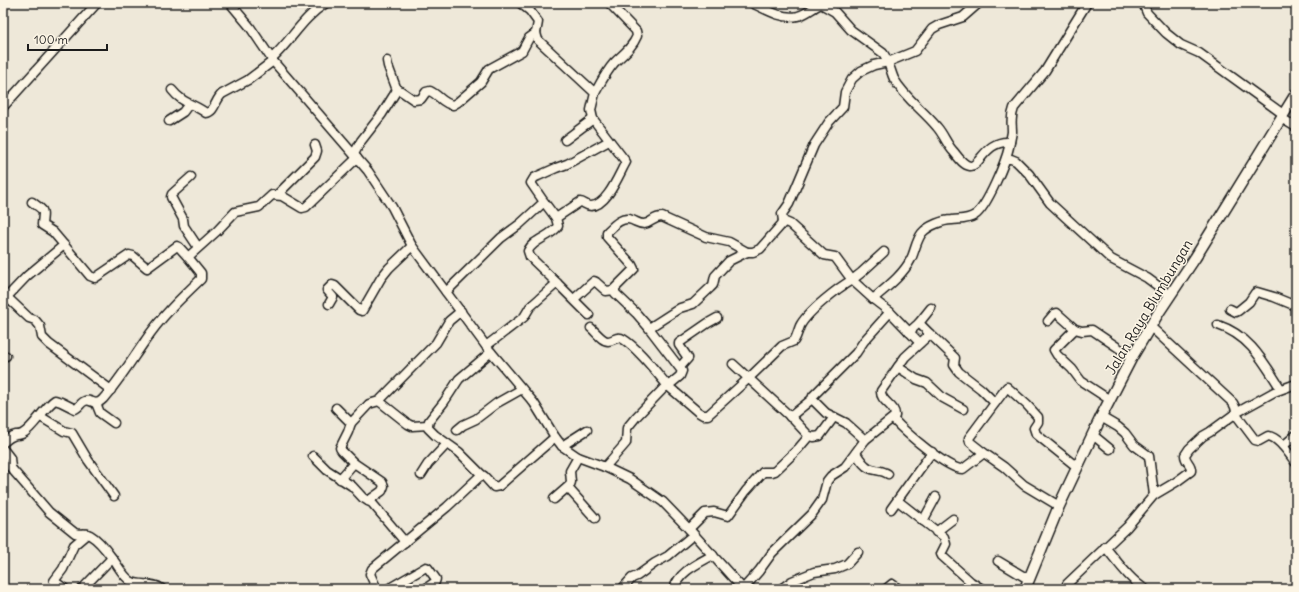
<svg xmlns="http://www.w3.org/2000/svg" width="1299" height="592" font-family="Delius,sans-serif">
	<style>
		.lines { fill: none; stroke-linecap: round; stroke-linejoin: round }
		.minor-casing { stroke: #1c1c1c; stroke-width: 11 }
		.major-casing { stroke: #1c1c1c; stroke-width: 13 }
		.minor { stroke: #fcf5e5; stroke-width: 8 }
		.major { stroke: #fcf5e5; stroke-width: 10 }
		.labels { text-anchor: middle; stroke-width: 3; stroke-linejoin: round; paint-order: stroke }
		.street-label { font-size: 14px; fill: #1c1c1c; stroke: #fcf5e5 }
	</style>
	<rect width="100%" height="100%" fill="#eee8d9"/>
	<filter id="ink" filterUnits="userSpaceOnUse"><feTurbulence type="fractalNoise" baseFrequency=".025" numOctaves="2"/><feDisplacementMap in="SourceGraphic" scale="8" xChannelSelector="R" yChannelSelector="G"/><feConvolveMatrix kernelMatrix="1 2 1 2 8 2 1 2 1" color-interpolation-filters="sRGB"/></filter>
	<g filter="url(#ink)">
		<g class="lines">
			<defs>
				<g id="minor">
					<path d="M 230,3 L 250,27 L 273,61 L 368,171 L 392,207 L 412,246 L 486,346 L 534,403 L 555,437 L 562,446 L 578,457 L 605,467 L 630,479 L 663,502 L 689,529 L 743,589"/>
					<path d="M 520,3 L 530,11 L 538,22 L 536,33 L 538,40 L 595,93 L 591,110 L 593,119 L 626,162 C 619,174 607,206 591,206 C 586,206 584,202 580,202 L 556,218"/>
					<path d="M 752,3 C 765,9 783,20 798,16 C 807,14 813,7 821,4 L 835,12 L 851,30 L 883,53 C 889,61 890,70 894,79 C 905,98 923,110 937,127 C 944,135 947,145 954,152 C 958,157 963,165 970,166 C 980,167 985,140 1010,142"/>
					<path d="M 1143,3 L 1147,13 L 1166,33 L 1181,45 L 1199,53 L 1283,114"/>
					<path d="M 272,58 C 291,41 303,17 326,3"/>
					<path d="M 387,61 L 388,66 L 397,90"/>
					<path d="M 172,90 C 182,103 194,104 206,113 C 215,112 215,100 222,94 L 248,80 L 273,61"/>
					<path d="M 595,93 C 601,82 606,72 614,63 C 623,54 632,48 637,36 L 636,31 L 609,3"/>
					<path d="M 3,107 L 97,3"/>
					<path d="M 1281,118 L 1296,127"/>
					<path d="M 169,121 L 183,112 L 189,104"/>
					<path d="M 565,140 L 593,119"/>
					<path d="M 354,154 L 361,141 L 382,114 L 397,90 L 401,91 L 414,100 L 421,99 L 426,92 L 430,91 C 439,95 443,104 453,105 L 458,102 L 481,82 L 489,69 L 522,51 L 529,38 L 536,33"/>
					<path d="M 1006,159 L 1011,159 L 1016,161 L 1029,174 L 1050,203 L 1111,259 L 1147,278 L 1170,295"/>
					<path d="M 191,177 L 172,194 L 171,197 L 183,219 L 184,226 L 198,247"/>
					<path d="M 277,195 L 315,157 L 317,151 L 315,145"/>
					<path d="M 783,221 L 790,224 L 824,255 L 835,257 L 852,280 L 861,273 L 884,252"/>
					<path d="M 64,245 L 90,276 L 95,278 L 129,255 L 133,256 L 147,268 L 177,246 L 179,247 L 188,257"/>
					<path d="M 557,283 L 589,315"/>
					<path d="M 446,292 L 501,238 L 520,224 L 544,202 L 531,183 L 534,178 L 538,176 L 556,168 L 567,164 L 609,141"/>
					<path d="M 5,299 L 27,276 L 64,245 L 53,232 L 42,225 C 43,209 46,212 32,202"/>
					<path d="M 574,299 L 594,281 L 596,282 L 606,291 L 614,290"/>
					<path d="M 873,299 L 890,312 L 920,343"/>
					<path d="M 3,302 L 5,299 L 10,300 L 29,318 L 35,320 L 40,326 L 42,337 L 49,344 L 111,390"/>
					<path d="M 329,304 L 333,297 L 327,290 L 332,285 L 335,286 L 359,310 L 362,311 L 381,278 L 389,268 L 412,246"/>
					<path d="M 1230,309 L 1236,312 L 1238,311 L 1249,302 L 1255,293 L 1257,292 L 1274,297 L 1296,306"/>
					<path d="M 1048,321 L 1054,314 L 1057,313 L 1075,329"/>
					<path d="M 919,323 L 931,308"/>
					<path d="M 1218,325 C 1251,336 1264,363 1281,389"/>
					<path d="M 1151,327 L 1233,403 L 1235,407 L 1237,416 L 1255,440 L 1259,441 L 1268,436 C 1279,437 1290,455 1296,463"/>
					<path d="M 591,328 C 596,332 602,341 608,341 C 614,341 617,335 623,339 C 638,348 656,372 668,386 L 680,376 L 682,371 L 649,328 L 636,313 L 615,293 L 615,288 L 634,269 L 632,265 L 607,237 L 607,232 C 614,225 622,216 632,220 C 637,222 639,224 644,224 C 652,223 653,217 662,217 L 706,237 L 729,242 L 747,252"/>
					<path d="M 649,328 L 680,308 L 693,304 L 710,288 L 713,285 L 715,276 L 729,261 L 747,252 L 753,252 L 760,249 L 782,224 L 783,221 L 782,214 L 789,204 L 814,145 L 829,122 L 843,107 L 845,92 L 852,79 L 861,71 L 874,65 L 888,62 L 915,51 L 932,29 L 939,25 L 963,17 L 979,3"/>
					<path d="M 909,332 L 919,323 L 930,334"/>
					<path d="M 486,346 L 524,317 L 530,307 L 557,283 L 530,257 L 528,251 C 533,239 551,237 558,226 L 556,218 L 544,202"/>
					<path d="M 3,355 L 6,356"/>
					<path d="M 733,364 L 793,419 L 809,436"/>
					<path d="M 680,367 L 688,358 L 679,345 L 679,343 L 708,323 L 717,318"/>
					<path d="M 898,367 L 916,379 L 927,383 L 943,398 L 963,409"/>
					<path d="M 812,399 L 826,413 L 846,423 L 865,440"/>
					<path d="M 1110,400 L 1081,381 L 1072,369 L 1057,355 L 1054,350 L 1075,329 L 1082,331 L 1092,330 L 1132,357"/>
					<path d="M 96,403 L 100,413 L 114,423"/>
					<path d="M 336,408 L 351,423 L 348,432 L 340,448 L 342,451 L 354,463 L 340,479"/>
					<path d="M 41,417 L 64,431 L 72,433 L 88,460 L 114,496"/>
					<path d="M 790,417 L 812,399 L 813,396 L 856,353 L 864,341 L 890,312"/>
					<path d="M 1101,417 L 1118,427 L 1125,433 L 1134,445 L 1149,456 L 1154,495"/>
					<path d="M 893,419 C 904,431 948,470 963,469 L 984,453 L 1004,467 L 1024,485 L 1059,506"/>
					<path d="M 351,423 L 369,404 L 379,401"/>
					<path d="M 428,425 L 412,426 L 408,424 L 379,401 L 436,343 L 449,321 L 461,311"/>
					<path d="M 457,430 L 463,425 L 476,419 L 497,403 L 522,389"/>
					<path d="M 1093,435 L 1110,449"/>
					<path d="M 3,443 C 7,439 10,436 16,435 C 19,435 20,435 22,434 C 34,428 44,407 55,400 L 61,402 L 75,409 C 79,408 81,402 85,401 C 92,398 94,408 103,399 C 119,381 131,361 145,341 C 160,318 181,298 201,279 L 201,273 L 188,257 L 217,231 L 235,212 L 259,207 L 272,195 L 282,196 L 302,208 L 306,207 L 357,158"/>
					<path d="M 562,446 L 587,430"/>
					<path d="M 1283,446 L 1296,435"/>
					<path d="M 3,449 L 10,458 L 11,468 L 49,512 L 75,533 C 80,535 85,532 90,535 C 97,539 107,551 112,558 C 118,565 123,577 132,582 C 141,586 153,582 162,589"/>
					<path d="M 856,453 C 859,458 863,465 869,468 C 875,471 882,470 888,474"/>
					<path d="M 984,453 L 970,442 L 969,438 L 1007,387 L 1027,405 L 1038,417 L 1038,422 L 1034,428 L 1036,434 L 1077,467"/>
					<path d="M 313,456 L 327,470 L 352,486 L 363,498 L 372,503 L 405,542"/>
					<path d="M 354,463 L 382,482 L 384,486 L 382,491 L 368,501"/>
					<path d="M 605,467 L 626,443 L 627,428 L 636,417 L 664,388 L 668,386 L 698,412 L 703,415 L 708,415 L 749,378 L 782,346 L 794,341 C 797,336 798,331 800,326 C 807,312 839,287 852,280 L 873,299 C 887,287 903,275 911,259 C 915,251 916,241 922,233 C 928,226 943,220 952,220 C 961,219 967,220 975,215 C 987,207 1006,161 1009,147 C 1010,142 1011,137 1012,132 C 1012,122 1010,118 1014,108 L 1045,71 L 1087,3"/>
					<path d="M 421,475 L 428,464 L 447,444"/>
					<path d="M 482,475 L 459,452 L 435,435 L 428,428 L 428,425 L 429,421 L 444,402 L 459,379 L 491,352"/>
					<path d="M 568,488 L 595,518"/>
					<path d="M 554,499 L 570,485 L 571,482 L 570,471 L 578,457"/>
					<path d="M 898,501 L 944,537 L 946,544 L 941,554 L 942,556 L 971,582 L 982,589"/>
					<path d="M 891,509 L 932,452"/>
					<path d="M 923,521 L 936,497"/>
					<path d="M 689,529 L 705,513 L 714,512 L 728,516 L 746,491 L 763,472 L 772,472 L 775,471 L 798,449 L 809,436 L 814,437 L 820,436 L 834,417"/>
					<path d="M 936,532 L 953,519"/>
					<path d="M 1105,547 C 1117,561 1129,579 1145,589"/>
					<path d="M 998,561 L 1028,579"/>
					<path d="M 65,589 L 54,581 L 63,569 L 74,545 L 87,534"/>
					<path d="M 82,589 L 112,558"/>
					<path d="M 373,589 L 375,585 L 370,574 L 372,569 L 447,507 L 478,478 L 482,475 L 484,476 L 494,487 L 499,486 L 555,437"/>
					<path d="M 388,589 L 426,567 L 428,568 L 436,579 L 435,582 L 425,589"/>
					<path d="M 622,589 L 632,578 L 637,576 L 655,563 L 668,556 L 693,535"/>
					<path d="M 674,589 C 678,572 699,563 713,555"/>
					<path d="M 743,589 L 759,571 L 772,553 L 812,514 L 822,500 L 827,481 L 831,476 L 845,467 L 865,440 L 895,416 C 896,405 880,402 881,391 L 905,357 L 930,334 L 955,358 L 954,365 L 959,372 L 981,389 L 995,403"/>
					<path d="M 781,589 L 792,581 L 814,572 L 835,569 L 847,564 L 858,552"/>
					<path d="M 886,589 L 892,584 L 899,589"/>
					<path d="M 1066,589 L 1067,584 L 1127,527 L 1154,495 L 1176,482 L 1191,471 C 1192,464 1185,462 1185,455 L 1189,449 L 1203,436 L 1210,432 L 1236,413 L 1274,392 L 1296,384"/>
				</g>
				<path id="major" d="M 1025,589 L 1059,506 L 1101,417 L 1132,357 L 1159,312 L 1195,258 L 1296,94"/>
			</defs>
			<use href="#minor" class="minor-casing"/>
			<use href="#major" class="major-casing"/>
			<use href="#minor" class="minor"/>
			<use href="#major" class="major"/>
		</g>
	</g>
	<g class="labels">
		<g class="street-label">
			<text transform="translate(1149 307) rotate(-59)" y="5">Jalan Raya Blumbungan</text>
		</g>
	</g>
	<rect width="1299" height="592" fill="none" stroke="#fcf5e5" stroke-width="16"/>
	<rect x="8" y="8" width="1283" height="576" fill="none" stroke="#1c1c1c" stroke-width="1.5" filter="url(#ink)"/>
	<path d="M28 44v6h79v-6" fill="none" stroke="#1c1c1c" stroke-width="2"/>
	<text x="34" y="44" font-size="12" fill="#1c1c1c" stroke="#fcf5e5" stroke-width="3" paint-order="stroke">100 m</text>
</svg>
